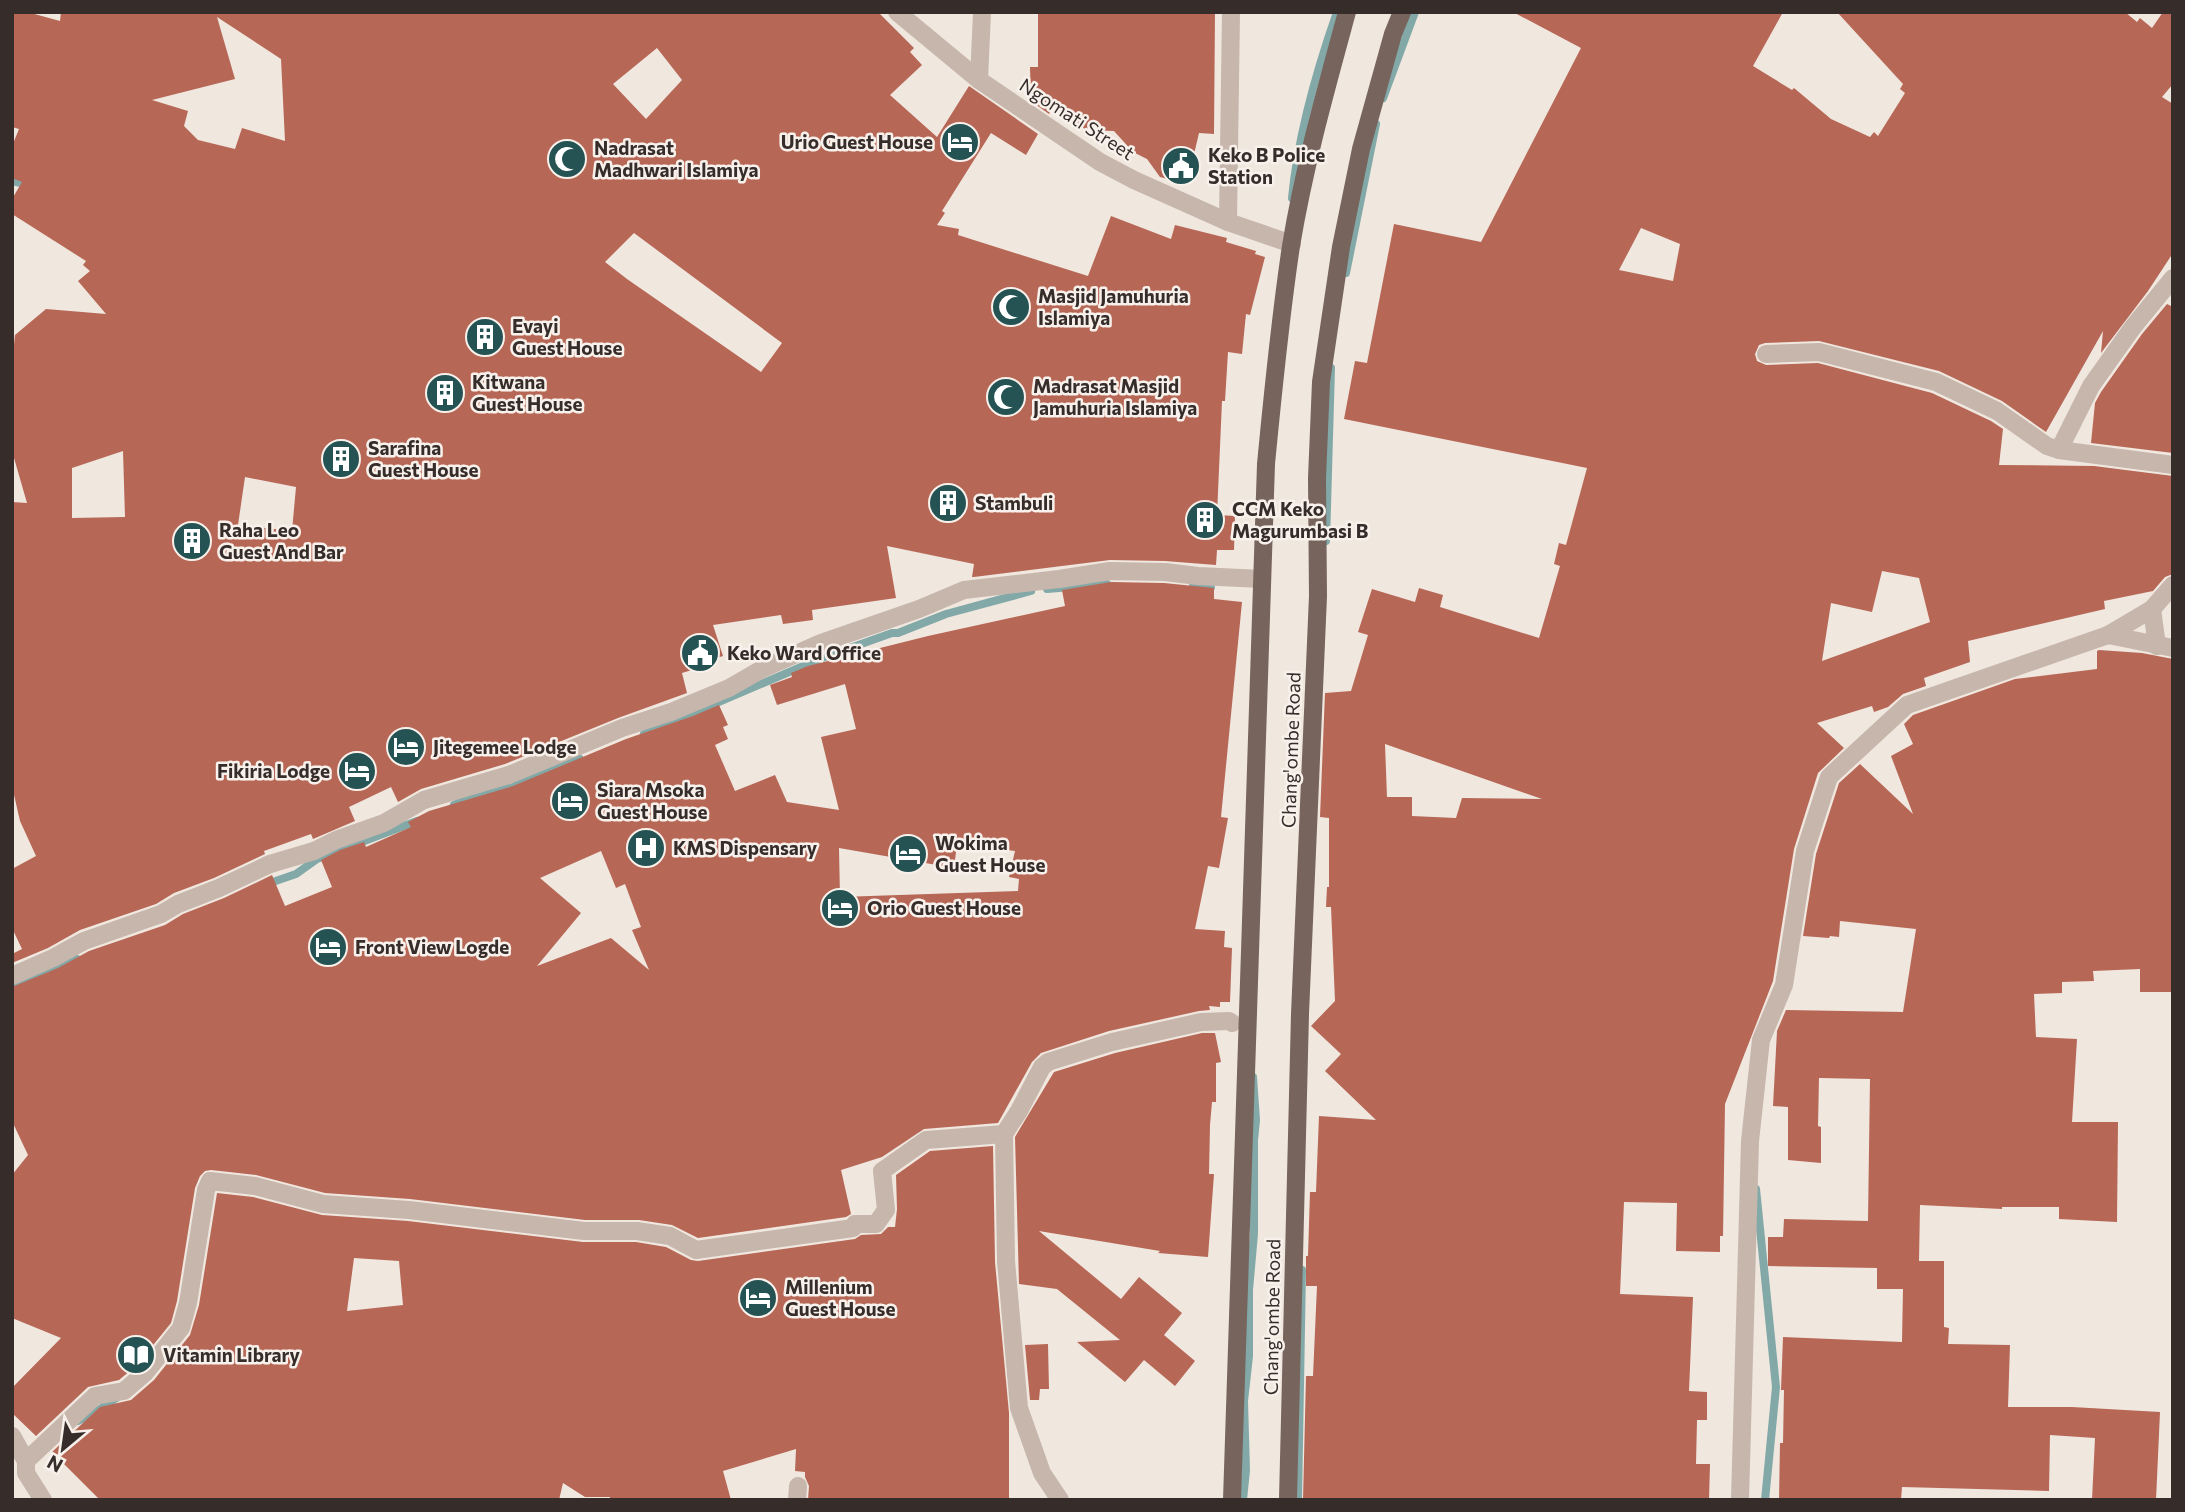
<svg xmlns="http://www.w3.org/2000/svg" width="2185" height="1512" font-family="Commissioner,sans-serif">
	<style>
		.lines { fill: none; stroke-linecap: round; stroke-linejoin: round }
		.stream { stroke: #82a9a8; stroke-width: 8 }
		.building { fill: #b76756; fill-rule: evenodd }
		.minor { stroke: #c6b6ac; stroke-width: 18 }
		.major { stroke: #76645d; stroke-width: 18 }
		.labels { text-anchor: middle; stroke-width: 5; stroke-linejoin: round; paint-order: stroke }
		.street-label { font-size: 19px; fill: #362d2a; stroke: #f8f1eb }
		.poi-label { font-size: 19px; font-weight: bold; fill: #362d2a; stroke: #f8f1eb; text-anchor: start }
	</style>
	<rect width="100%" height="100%" fill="#f0e7df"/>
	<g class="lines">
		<g class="stream">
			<path d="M 1383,98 L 1415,12"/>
			<path d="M 12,181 L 31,186"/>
			<path d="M 1292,198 C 1298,134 1316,72 1337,12"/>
			<path d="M 1346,273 L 1376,124"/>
			<path d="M 1326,541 L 1331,368"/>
			<path d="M 1193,586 L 1211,587"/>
			<path d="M 1047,589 L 1107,584"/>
			<path d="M 644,734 L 822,658 L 892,633 L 898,633 L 946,614 L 1031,591"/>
			<path d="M 454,805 L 478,794 L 518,783 L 580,759"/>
			<path d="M 264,885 L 296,874 L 317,859 L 417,821"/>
			<path d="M 12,985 L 77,959"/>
			<path d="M 1253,1077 L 1256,1120 L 1254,1140 L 1254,1231"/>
			<path d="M 1756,1189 L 1776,1387 L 1765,1500"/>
			<path d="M 78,1421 L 94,1413 L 118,1397"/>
			<path d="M 1243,1500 L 1246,1470 L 1244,1401 L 1249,1356 L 1249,1290 L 1254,1234"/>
			<path d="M 1298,1500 L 1302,1270"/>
		</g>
	</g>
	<g class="building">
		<path d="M 12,12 L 27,12 L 60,21 L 61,12 L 878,12 L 914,48 L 910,52 L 922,65 L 890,95 L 937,137 L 969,86 L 1038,134 L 1026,155 L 991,133 L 942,211 L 945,213 L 937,225 L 959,229 L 958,235 L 1088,276 L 1111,216 L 1171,239 L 1175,225 L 1227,238 L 1226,242 L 1256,251 L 1255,254 L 1265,257 L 1250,315 L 1246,314 L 1242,354 L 1228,352 L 1225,401 L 1222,401 L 1217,515 L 1235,516 L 1234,550 L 1217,550 L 1216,565 L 1165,561 L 1110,560 L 974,577 L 972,577 L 974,564 L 887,546 L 896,598 L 812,610 L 813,620 L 783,624 L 781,615 L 713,625 L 723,656 L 704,662 L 705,666 L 682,673 L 687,693 L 618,718 L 505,764 L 421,789 L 398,802 L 391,787 L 349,807 L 355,821 L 313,839 L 311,834 L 264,851 L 265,854 L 214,878 L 174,893 L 156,904 L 80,930 L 48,948 L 12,963 L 12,954 L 22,949 L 12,928 L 12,869 L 36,856 L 20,821 L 12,786 L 12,502 L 27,503 L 12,451 L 12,364 L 15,335 L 46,309 L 106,314 L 78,281 L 90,271 L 83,265 L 86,261 L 12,214 L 12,199 L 22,182 L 12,178 L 12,146 L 19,129 L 12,127 ZM 217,17 L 281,59 L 285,141 L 242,128 L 235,149 L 198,140 L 184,126 L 188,111 L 152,100 L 235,79 ZM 657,48 L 682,80 L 646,119 L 613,84 ZM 634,233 L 782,343 L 761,372 L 627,279 L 605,262 ZM 123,451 L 125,517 L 72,518 L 72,468 ZM 245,477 L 296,487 L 292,531 L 238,525 Z"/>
		<path d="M 1038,12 L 1215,12 L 1214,134 L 1199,133 L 1187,184 L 1160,177 L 1147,159 L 1133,152 L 1114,131 L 1087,130 L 1051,110 L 1049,114 L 1031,101 L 1030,67 L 1038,67 Z"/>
		<path d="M 1513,12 L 1783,12 L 1753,66 L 1792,90 L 1794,88 L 1831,119 L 1870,137 L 1874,132 L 1878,136 L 1905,93 L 1900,89 L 1903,84 L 1837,12 L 2125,12 L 2137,22 L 2140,18 L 2152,28 L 2163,12 L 2173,12 L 2173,84 L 2162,97 L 2173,104 L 2173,253 L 2148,291 L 2101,353 L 2103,331 L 2046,432 L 2002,401 L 1939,371 L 1819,341 L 1765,343 L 1759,345 L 1755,354 L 1757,361 L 1766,365 L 1818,363 L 1932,393 L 1991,421 L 2003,429 L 1999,465 L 2094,466 L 2173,476 L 2173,574 L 2165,577 L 2153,591 L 2104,601 L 2105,609 L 1968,641 L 1970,662 L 1924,678 L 1926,686 L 1903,694 L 1888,707 L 1874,712 L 1872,706 L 1817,723 L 1844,748 L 1818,773 L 1794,849 L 1773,981 L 1725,1104 L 1723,1236 L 1720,1236 L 1720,1252 L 1676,1251 L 1677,1203 L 1624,1202 L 1620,1294 L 1693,1297 L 1689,1391 L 1707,1392 L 1707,1420 L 1697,1420 L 1696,1464 L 1710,1464 L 1709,1500 L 1303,1500 L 1306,1376 L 1313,1376 L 1317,1286 L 1306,1286 L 1306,1256 L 1308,1256 L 1310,1192 L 1316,1192 L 1319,1116 L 1376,1120 L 1325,1071 L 1341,1054 L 1311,1026 L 1335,1001 L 1331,907 L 1326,907 L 1327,887 L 1329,887 L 1329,818 L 1320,817 L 1325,693 L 1351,691 L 1368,635 L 1358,632 L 1372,589 L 1415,602 L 1419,588 L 1443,595 L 1440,607 L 1539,638 L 1560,566 L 1554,564 L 1559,543 L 1566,545 L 1587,468 L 1344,419 L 1355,361 L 1367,363 L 1394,224 L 1481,242 L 1581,48 ZM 1641,228 L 1680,244 L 1673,281 L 1619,270 ZM 1882,571 L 1919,578 L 1930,622 L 1822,661 L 1831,603 L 1872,612 ZM 1385,744 L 1479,777 L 1542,799 L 1462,798 L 1456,818 L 1412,816 L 1412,797 L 1387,797 Z"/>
		<path d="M 2167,304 L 2173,307 L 2173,453 L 2091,443 L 2095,403 L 2101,392 L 2142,334 Z"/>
		<path d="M 1111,582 L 1164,583 L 1214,588 L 1214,599 L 1242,602 L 1221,817 L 1228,818 L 1219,868 L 1208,866 L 1195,929 L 1225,931 L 1224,947 L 1232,948 L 1230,1002 L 1220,1002 L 1220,1007 L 1209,1006 L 1210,1010 L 1199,1011 L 1109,1031 L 1041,1053 L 1032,1062 L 998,1123 L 924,1129 L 882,1157 L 841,1170 L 851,1214 L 846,1217 L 698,1238 L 672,1225 L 639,1220 L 585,1220 L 410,1199 L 325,1193 L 256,1175 L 211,1170 L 205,1171 L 200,1176 L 195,1188 L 177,1301 L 171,1323 L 137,1365 L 119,1380 L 88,1387 L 36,1436 L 12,1413 L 12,1388 L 61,1338 L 12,1318 L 12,1175 L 28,1155 L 12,1121 L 12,987 L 58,968 L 89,951 L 165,925 L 183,914 L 224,898 L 272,875 L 285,906 L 332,887 L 321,860 L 340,850 L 364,842 L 366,847 L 411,827 L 408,822 L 429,811 L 513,786 L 626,739 L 693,716 L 719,705 L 728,725 L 723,727 L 728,739 L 715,745 L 735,791 L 775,775 L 787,802 L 839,810 L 821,737 L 856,729 L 845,684 L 777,705 L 770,685 L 792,677 L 791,673 L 808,666 L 928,636 L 1065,606 L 1062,590 ZM 957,844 L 1015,851 L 1009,877 L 1019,879 L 1018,891 L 840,897 L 839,848 L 954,868 ZM 601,851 L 616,888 L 625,884 L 641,927 L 632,930 L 649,970 L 611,938 L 537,966 L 581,913 L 540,878 Z"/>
		<path d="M 2099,650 L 2142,653 L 2173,659 L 2173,992 L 2140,992 L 2140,969 L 2093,971 L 2094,981 L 2062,982 L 2062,993 L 2034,994 L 2036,1037 L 2077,1039 L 2072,1122 L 2118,1122 L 2117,1222 L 2059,1219 L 2059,1207 L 2002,1207 L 2002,1209 L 1920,1205 L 1919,1261 L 1944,1261 L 1944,1327 L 1949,1328 L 1948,1344 L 2010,1345 L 2008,1407 L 2072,1407 L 2160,1412 L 2156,1500 L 2092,1500 L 2095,1438 L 2050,1435 L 2049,1491 L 1902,1487 L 1901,1500 L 1779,1500 L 1780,1443 L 1783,1443 L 1784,1390 L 1781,1390 L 1783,1337 L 1902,1342 L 1903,1289 L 1877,1289 L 1877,1268 L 1768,1266 L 1768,1237 L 1783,1237 L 1784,1219 L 1868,1221 L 1870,1079 L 1819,1078 L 1818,1126 L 1821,1127 L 1821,1163 L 1788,1160 L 1788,1107 L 1773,1106 L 1777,1031 L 1786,1010 L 1903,1012 L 1916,929 L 1840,921 L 1839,937 L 1830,936 L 1829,938 L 1803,936 L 1816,854 L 1839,783 L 1860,764 L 1913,814 L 1891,756 L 1913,744 L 1904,724 L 1913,715 L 2015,679 L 2097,669 L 2097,651 Z"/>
		<path d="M 1202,1033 L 1215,1033 L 1221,1062 L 1216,1063 L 1216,1102 L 1212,1102 L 1210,1125 L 1209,1174 L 1214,1174 L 1208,1257 L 1158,1253 L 1160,1251 L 1039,1231 L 1121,1299 L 1139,1277 L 1182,1313 L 1164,1335 L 1195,1361 L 1175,1386 L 1144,1360 L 1125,1382 L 1077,1342 L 1120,1340 L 1057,1289 L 1019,1284 L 1015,1137 L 1054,1072 L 1115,1053 Z"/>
		<path d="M 993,1146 L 995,1262 L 1009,1413 L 1009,1500 L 808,1500 L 809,1486 L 805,1477 L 805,1472 L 795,1471 L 796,1449 L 723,1471 L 731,1500 L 610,1500 L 610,1497 L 585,1497 L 563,1483 L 559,1500 L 100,1500 L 52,1452 L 100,1407 L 131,1400 L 154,1380 L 190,1335 L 199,1305 L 217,1193 L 253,1197 L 322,1215 L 408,1221 L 583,1242 L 636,1242 L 666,1247 L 691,1260 L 698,1261 L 855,1239 L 861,1235 L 881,1234 L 888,1227 L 895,1227 L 897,1209 L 896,1175 L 930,1151 ZM 354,1258 L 399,1261 L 403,1305 L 347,1311 Z"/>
		<path d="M 1048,1344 L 1049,1389 L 1040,1389 L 1039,1400 L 1030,1400 L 1025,1345 Z"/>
	</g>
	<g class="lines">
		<g class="minor">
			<path d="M 897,12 L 979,80 L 1100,162 L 1134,180 L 1228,222 L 1292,244"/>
			<path d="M 979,80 L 982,12"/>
			<path d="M 1228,222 L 1231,12"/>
			<path d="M 1766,354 L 1819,352 L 1936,382 L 1997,411 L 2047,446 L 2059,450 L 2173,465"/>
			<path d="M 2059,450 L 2091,386 L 2133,327 L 2173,278"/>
			<path d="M 2152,609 L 2157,646"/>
			<path d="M 2108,635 L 2173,648"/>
			<path d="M 12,976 L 53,958 L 84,941 L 161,914 L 178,904 L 219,888 L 270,864 L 314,851 L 336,840 L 384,823 L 424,800 L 509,775 L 622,728 L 671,712 L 729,688 L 762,669 L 821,643 L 919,609 L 964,590 L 1059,579 L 1110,571 L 1165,572 L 1198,576 L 1262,579"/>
			<path d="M 12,1436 L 26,1461 L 26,1473 L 43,1500"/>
			<path d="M 26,1461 L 95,1396 L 124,1391 L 145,1373 L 181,1328 L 188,1303 L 206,1190 L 210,1181 L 255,1186 L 323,1204 L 409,1210 L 584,1231 L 637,1231 L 670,1236 L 696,1250 L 853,1228 L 855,1224 L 876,1224 L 886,1210 L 882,1171 L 926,1140 L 1004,1134"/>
			<path d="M 797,1500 L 798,1486"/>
			<path d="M 1060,1500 L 1042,1473 L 1019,1408 L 1006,1261 L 1004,1134 L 1019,1111 L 1042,1067 L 1048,1062 L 1112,1042 L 1201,1022 L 1229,1021 L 1232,1023"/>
			<path d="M 1740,1500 L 1750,1141 L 1761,1040 L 1784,985 L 1805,851 L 1829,777 L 1907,705 L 2108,635 L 2152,609 L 2173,585"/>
		</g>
		<g class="major">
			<path d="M 1232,1500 L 1266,464 C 1273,391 1280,319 1291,246 C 1304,167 1326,89 1347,12"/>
			<path d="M 1288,1500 L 1300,1014 L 1318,596 L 1317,478 L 1321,382 L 1341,247 L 1361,149 L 1393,34 L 1402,12"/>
		</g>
	</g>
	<defs>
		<symbol id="hotel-disc" viewBox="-11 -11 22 22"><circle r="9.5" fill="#255252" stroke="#f8f1eb"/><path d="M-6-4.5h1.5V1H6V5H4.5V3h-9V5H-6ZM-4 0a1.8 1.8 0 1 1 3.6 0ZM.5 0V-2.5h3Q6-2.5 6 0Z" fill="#fff"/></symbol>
		<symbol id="mosque-disc" viewBox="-11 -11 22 22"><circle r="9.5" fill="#255252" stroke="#f8f1eb"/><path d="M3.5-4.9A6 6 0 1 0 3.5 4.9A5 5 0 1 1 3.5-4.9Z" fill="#fff"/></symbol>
		<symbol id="civic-disc" viewBox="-11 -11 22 22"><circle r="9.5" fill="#255252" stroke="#f8f1eb"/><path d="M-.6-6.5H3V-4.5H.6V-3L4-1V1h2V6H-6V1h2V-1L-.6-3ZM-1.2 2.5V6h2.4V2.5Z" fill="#fff"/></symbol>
		<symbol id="building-disc" viewBox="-11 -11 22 22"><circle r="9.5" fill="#255252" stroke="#f8f1eb"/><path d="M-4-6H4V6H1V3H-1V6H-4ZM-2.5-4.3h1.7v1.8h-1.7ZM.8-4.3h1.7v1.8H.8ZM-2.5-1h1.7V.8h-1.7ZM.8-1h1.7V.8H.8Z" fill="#fff"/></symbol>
		<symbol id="hospital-disc" viewBox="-11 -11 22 22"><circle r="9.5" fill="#255252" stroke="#f8f1eb"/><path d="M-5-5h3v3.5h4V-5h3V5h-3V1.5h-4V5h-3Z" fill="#fff"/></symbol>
		<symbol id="library-disc" viewBox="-11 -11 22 22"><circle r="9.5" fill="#255252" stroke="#f8f1eb"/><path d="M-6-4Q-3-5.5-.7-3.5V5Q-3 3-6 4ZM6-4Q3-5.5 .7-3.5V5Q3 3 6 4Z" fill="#fff"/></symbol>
	</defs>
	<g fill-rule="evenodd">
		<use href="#hotel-disc" x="938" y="120" width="44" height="44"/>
		<use href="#mosque-disc" x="545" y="137" width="44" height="44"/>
		<use href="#civic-disc" x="1159" y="144" width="44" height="44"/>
		<use href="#mosque-disc" x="989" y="285" width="44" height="44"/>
		<use href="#building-disc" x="463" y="315" width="44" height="44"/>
		<use href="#building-disc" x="423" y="371" width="44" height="44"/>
		<use href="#mosque-disc" x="984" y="375" width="44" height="44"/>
		<use href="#building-disc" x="319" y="437" width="44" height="44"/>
		<use href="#building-disc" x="926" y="481" width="44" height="44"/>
		<use href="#building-disc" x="1183" y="498" width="44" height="44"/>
		<use href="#building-disc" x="170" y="519" width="44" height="44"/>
		<use href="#civic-disc" x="678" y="631" width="44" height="44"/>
		<use href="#hotel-disc" x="384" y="725" width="44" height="44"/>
		<use href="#hotel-disc" x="335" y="749" width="44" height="44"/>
		<use href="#hotel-disc" x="548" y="779" width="44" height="44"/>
		<use href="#hospital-disc" x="624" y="826" width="44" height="44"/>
		<use href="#hotel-disc" x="886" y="832" width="44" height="44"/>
		<use href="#hotel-disc" x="818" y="886" width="44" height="44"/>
		<use href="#hotel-disc" x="306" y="925" width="44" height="44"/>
		<use href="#hotel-disc" x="736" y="1276" width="44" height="44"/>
		<use href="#library-disc" x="114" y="1333" width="44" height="44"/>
	</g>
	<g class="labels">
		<g class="street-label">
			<text transform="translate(1077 119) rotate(33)" y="7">Ngomati Street</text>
			<text transform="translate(1291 750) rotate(-88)" y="7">Chang'ombe Road</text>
			<text transform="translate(1272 1317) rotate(-89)" y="7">Chang'ombe Road</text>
		</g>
		<g class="poi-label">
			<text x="933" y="149" text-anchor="end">Urio Guest House</text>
			<text x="594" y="155">Nadrasat<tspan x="594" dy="22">Madhwari Islamiya</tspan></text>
			<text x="1208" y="162">Keko B Police<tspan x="1208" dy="22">Station</tspan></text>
			<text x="1038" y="303">Masjid Jamuhuria<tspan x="1038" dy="22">Islamiya</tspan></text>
			<text x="512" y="333">Evayi<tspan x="512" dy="22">Guest House</tspan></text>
			<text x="472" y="389">Kitwana<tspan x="472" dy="22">Guest House</tspan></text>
			<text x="1033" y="393">Madrasat Masjid<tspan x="1033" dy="22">Jamuhuria Islamiya</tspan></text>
			<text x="368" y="455">Sarafina<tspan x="368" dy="22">Guest House</tspan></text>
			<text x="975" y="510">Stambuli</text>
			<text x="1232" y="516">CCM Keko<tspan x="1232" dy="22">Magurumbasi B</tspan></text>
			<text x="219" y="537">Raha Leo<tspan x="219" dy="22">Guest And Bar</tspan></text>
			<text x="727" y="660">Keko Ward Office</text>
			<text x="433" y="754">Jitegemee Lodge</text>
			<text x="330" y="778" text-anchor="end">Fikiria Lodge</text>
			<text x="597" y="797">Siara Msoka<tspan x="597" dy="22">Guest House</tspan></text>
			<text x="935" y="850">Wokima<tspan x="935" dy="22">Guest House</tspan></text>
			<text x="673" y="855">KMS Dispensary</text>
			<text x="867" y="915">Orio Guest House</text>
			<text x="355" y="954">Front View Logde</text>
			<text x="785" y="1294">Millenium<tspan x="785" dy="22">Guest House</tspan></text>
			<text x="163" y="1362">Vitamin Library</text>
		</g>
	</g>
	<rect width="2185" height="1512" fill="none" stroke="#362d2a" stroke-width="28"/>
	<g transform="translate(63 1449) rotate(209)" stroke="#f8f1eb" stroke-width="5" paint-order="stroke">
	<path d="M0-5L12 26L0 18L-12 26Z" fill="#362d2a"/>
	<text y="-10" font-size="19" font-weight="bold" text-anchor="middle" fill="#362d2a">N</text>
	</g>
</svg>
